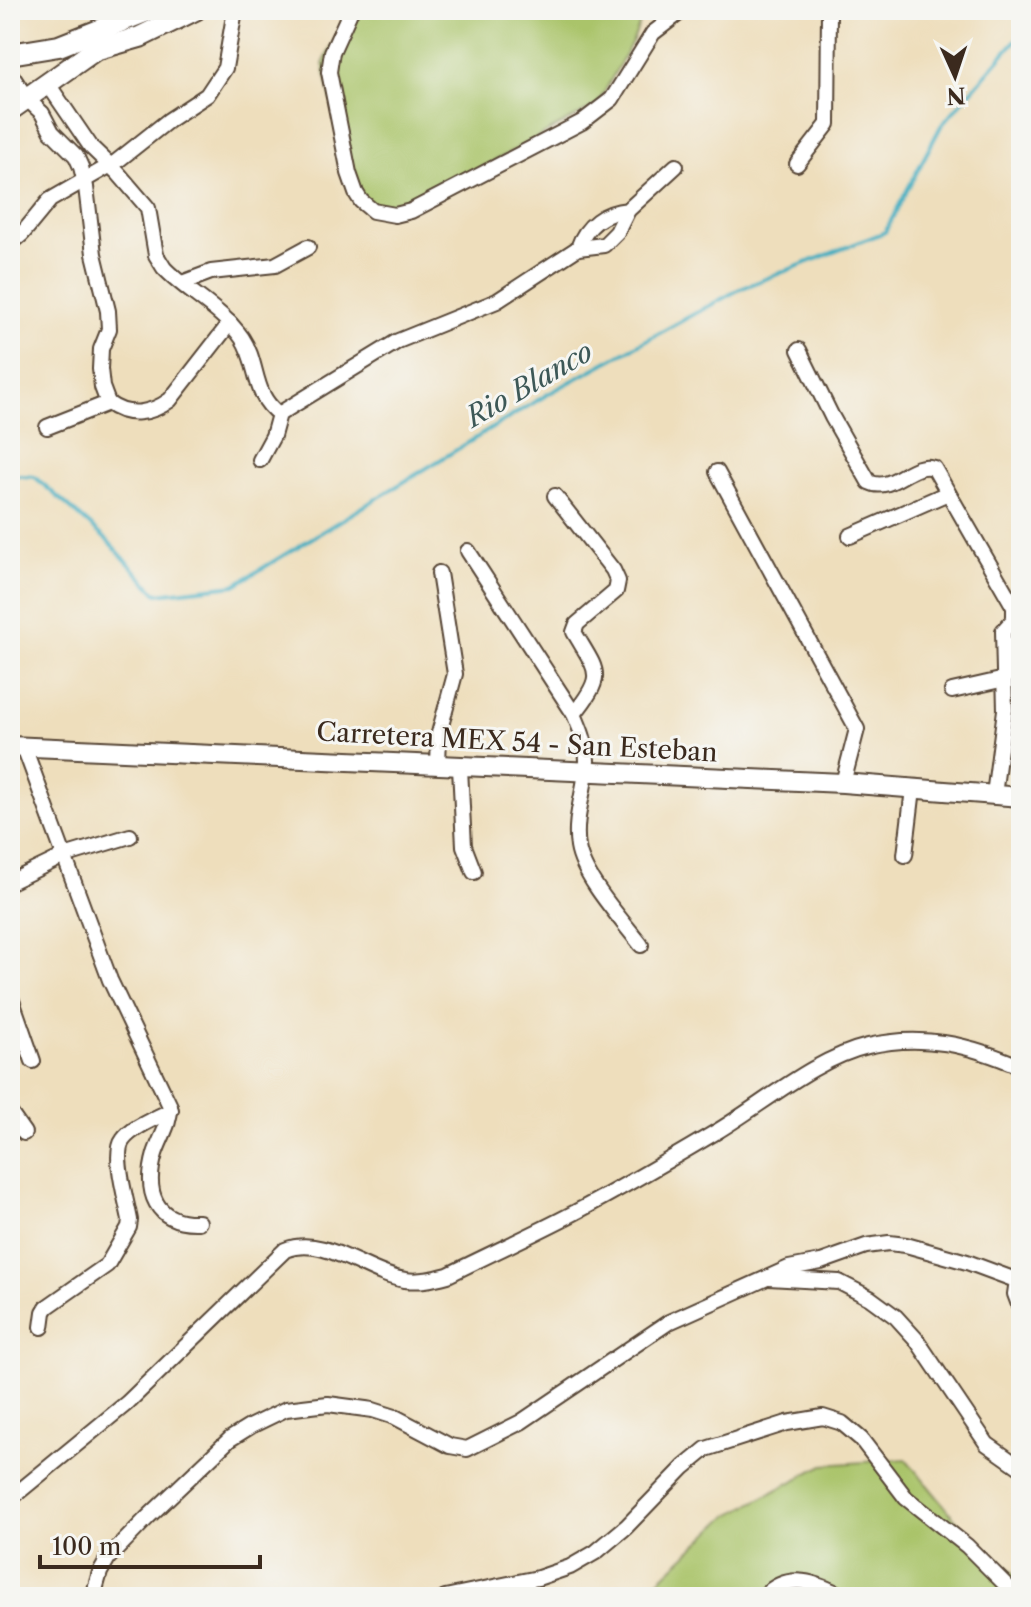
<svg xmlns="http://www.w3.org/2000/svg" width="1031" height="1607" font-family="'Libre Caslon Text',serif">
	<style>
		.green { fill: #aac46a; stroke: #727744; stroke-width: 2 }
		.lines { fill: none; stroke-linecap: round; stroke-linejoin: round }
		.stream { stroke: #42aec1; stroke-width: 4 }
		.minor-casing { stroke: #564536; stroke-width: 18 }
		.tertiary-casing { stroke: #564536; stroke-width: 22 }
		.secondary-casing { stroke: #564536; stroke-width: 24 }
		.minor { stroke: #fff; stroke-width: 14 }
		.tertiary { stroke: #fff; stroke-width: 18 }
		.secondary { stroke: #fff; stroke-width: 20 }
		.labels { text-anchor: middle; stroke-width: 6; stroke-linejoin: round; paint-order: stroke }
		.street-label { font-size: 26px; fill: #3b2a1e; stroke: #f6f6f2 }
		.water-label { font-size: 28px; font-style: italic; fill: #3d5857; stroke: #f6f6f2 }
	</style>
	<rect width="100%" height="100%" fill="#f6f6f2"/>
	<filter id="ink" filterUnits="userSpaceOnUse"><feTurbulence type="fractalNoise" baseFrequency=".0125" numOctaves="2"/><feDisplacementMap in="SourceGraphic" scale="16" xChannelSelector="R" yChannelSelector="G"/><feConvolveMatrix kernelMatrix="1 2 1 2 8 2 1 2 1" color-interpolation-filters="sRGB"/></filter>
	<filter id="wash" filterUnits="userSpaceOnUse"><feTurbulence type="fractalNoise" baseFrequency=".006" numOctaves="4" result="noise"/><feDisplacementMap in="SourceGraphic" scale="32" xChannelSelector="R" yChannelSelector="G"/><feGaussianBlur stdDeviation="1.8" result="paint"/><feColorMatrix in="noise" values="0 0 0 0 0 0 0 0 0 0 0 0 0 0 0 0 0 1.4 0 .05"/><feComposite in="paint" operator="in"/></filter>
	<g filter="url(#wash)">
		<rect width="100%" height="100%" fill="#eedebc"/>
		<g class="green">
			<path d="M 348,10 L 645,10 L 633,40 L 597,105 L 400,212 L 369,203 L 352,190 L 323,64 Z"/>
			<path d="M 906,1459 L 965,1531 L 1021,1580 L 1021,1597 L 637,1597 L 643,1595 L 726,1517 L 823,1465 Z"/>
		</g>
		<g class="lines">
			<path class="stream" d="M 10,475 L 35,477 L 107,540 L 157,594 L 235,585 L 548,394 L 740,289 L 885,232 L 941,126 L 1021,34"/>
		</g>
	</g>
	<g filter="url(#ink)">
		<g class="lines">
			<defs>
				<g id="minor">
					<path d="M 351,10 L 332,52 L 329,72 L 349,173 L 356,193 L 361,201 L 373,211 L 395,215 L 411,211 L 582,122 L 612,99 L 653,33 L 683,10"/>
					<path d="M 10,73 L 27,99 L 42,113 L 52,132 L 76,156 L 81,167 L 86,187 L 94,254 L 108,311 L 109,329 L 101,349 L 100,369 L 102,387 L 108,403"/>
					<path d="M 48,84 L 91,147 L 118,173 L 148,208 L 156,255 L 164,268 C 188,293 222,309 242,338 C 259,363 252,395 279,414"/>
					<path d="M 797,164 L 828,124 L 829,10"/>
					<path d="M 10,244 L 22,234 L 50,200 L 116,162 L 169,120 L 207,95 L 225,68 L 235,10"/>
					<path d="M 578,248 C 586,225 604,212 628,210"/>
					<path d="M 182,283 L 211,272 L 275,265 L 308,247"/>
					<path d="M 799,350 L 832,417 L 869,482 C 892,494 911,460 934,468 L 1014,607 L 1014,619 L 1003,631 L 1005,710 L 994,795"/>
					<path d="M 108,403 C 128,418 151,414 170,400 L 230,323"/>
					<path d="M 47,427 L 108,403"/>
					<path d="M 260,460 L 273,436 L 279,414 L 398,341 L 497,301 L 578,248 L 604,245 L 617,232 L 628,210 L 676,166"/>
					<path d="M 717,472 L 857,729 L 843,783"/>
					<path d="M 555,496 L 613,570 L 618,581 L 616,591 L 577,624 L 574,632 C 598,673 606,674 574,714"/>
					<path d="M 850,536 L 948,493"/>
					<path d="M 468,551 L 574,714 C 580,728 587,744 587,761 C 586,789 573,818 578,847 C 583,878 622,920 641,945"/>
					<path d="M 952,691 L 1005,679"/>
					<path d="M 24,747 L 110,980 L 170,1106 C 171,1123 160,1138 155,1154 C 144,1192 155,1224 199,1222"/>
					<path d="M 438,766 L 439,733 L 455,674 L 439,573"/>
					<path d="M 460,768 L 464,846 L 474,872"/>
					<path d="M 905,855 L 913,789"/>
					<path d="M 10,882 L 64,856 L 130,836"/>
					<path d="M 10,995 L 33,1061"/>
					<path d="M 10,1113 L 24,1133"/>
					<path d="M 769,1278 L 839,1282 L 870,1298 L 896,1317 L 916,1339 L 987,1444 L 1021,1468"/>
					<path d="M 1017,1280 L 1015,1294 L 1021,1310"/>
					<path d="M 42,1327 L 44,1312 L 47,1307 L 107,1265 L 129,1227 L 130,1220 C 127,1202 112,1154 123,1140 C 132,1127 157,1118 171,1110"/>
					<path d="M 10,1499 L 127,1403 L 285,1250 C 325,1234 366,1274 405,1280 C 420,1282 433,1279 448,1275 C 490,1254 532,1235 574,1213 C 622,1188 669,1160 716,1132 C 763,1104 816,1058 868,1046 C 923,1033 971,1045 1021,1067"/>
					<path d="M 93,1597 L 100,1572 L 108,1558 L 147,1518 L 230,1439 L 251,1426 L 286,1409 L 328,1404 L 373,1410 L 395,1417 L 450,1446 L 467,1449 L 521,1422 L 669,1322 L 789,1268 L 821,1262 L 866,1246 L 889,1243 L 906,1245 L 967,1262 L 1021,1282"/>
					<path d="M 445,1597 L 538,1578 L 570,1567 L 596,1552 L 626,1527 L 684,1467 L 706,1449 L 787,1423 L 823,1417 L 842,1423 L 861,1439 L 906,1498 L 967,1546 L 1018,1597"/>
					<path d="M 763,1597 C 789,1570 816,1583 845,1597"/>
				</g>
				<path id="tertiary" d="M 10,746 L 843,783 L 1021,797"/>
				<g id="secondary">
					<path d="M 10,54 L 59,46 L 150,10"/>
					<path d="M 10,110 L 95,50 L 140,37 L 195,10"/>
				</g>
			</defs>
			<use href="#minor" class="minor-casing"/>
			<use href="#tertiary" class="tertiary-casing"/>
			<use href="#secondary" class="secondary-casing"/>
			<use href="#minor" class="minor"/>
			<use href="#tertiary" class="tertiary"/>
			<use href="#secondary" class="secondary"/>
		</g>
	</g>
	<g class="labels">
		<g class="street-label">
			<text transform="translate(517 742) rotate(3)" y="9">Carretera MEX 54 - San Esteban</text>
		</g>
		<g class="water-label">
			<text transform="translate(529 384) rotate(-30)" y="10">Rio Blanco</text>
		</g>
	</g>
	<rect width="1031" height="1607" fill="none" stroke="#f6f6f2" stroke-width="40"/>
	<g transform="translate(955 76) rotate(177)" stroke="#f6f6f2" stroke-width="6" paint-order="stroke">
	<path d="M0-6L14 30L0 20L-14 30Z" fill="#3b2a1e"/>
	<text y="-12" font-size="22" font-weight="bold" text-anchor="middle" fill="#3b2a1e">N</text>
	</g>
	<path d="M40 1555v12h220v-12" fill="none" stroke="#3b2a1e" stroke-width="4"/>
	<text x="52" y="1555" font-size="24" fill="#3b2a1e" stroke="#f6f6f2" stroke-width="6" paint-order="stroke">100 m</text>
</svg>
